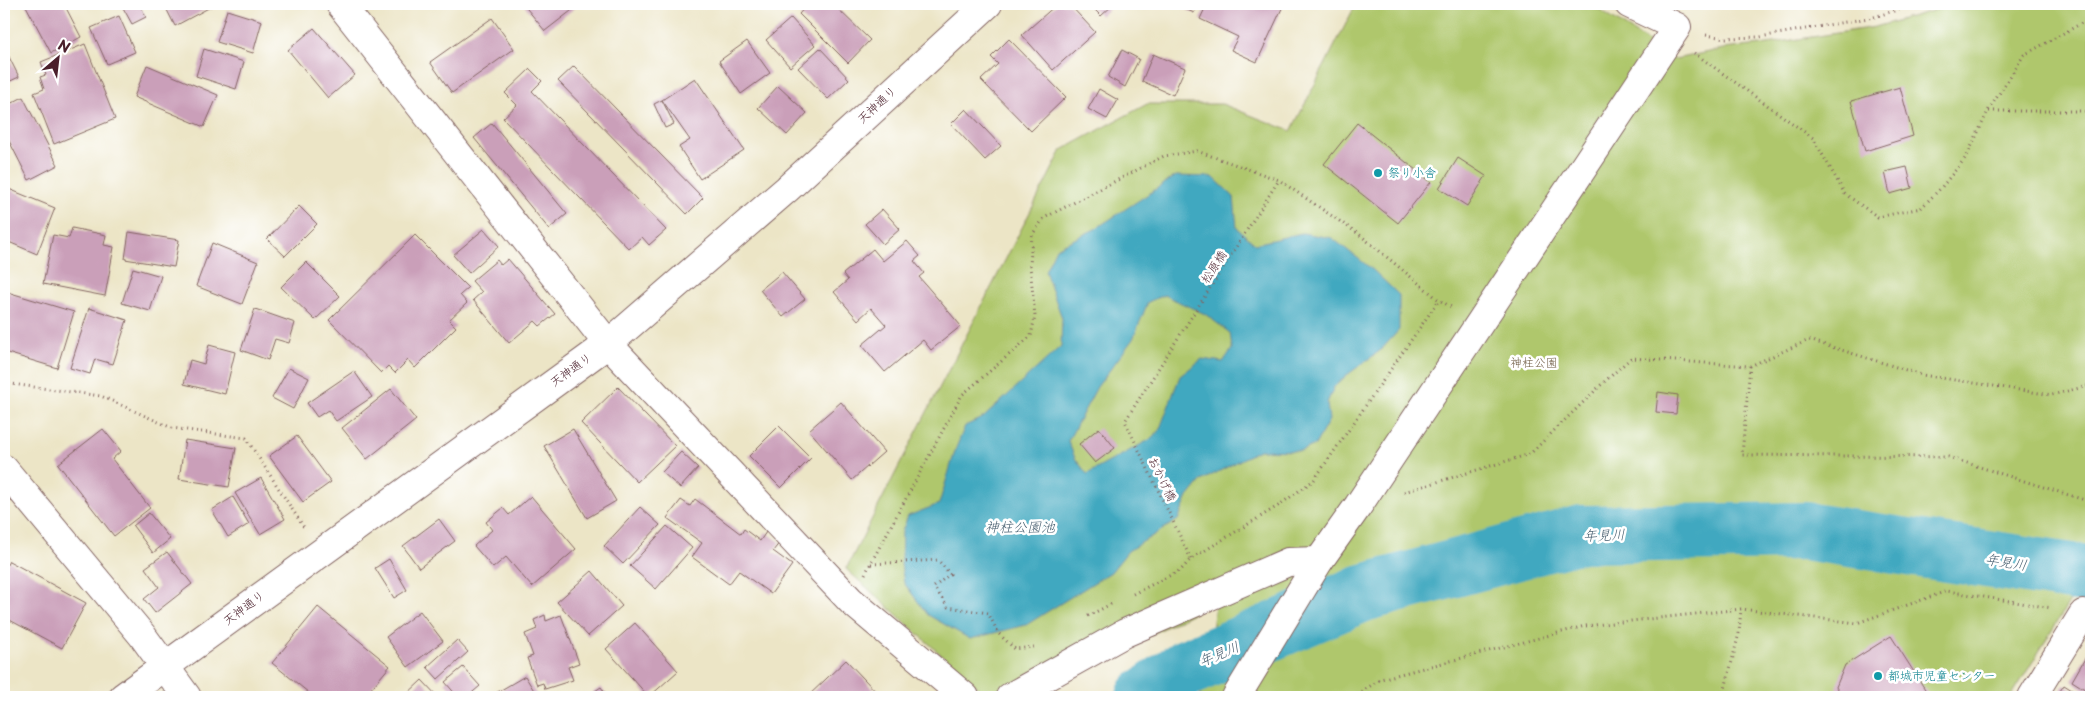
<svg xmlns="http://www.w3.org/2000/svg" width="2095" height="701" font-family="'Playpen Sans','Klee One',sans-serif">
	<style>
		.green { fill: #afc76c; stroke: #7c734c }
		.water { fill: #40a8c0; stroke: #456476; fill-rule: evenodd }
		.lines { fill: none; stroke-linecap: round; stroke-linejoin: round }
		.river { stroke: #40a8c0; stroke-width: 58 }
		.building { fill: #ca9fb9 }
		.minor-casing { stroke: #836461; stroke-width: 30 }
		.tertiary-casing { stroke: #836461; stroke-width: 30 }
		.path { stroke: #836461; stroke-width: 3; stroke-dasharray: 1 4; stroke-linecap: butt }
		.minor { stroke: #fff; stroke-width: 28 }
		.tertiary { stroke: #fff; stroke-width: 28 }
		.culture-dot { fill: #0f9aa8; stroke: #fff; stroke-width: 2 }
		.labels { text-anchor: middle; stroke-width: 5; stroke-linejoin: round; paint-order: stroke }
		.street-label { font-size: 12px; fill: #4a1f2b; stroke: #fff }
		.culture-label { font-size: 12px; fill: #0d838f; stroke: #fff; text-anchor: start }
		.park-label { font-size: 12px; fill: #6d5a42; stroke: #fff }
		.water-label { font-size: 14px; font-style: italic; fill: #465d6e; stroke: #fff }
	</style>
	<rect width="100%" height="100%" fill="#fff"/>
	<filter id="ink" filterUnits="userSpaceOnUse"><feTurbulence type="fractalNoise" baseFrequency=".02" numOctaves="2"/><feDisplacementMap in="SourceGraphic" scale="10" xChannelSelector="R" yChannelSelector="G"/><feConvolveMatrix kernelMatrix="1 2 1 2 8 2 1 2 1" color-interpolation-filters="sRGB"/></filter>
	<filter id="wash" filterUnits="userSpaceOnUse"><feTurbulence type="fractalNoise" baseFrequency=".0096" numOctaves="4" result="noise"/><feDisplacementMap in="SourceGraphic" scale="20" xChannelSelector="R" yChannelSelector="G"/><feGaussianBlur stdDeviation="1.12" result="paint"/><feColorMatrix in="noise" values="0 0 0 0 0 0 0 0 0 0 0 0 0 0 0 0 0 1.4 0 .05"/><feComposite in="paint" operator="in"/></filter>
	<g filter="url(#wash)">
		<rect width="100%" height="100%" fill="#ece5c6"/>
		<path class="green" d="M 1356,4 L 1590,4 L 1675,59 L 1723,49 L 1761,45 L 1875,27 L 1956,4 L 2091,4 L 2091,567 L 2011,697 L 1199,697 L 1207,683 L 1215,602 L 1029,697 L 988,697 L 846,569 L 1062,150 L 1147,104 L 1222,104 L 1291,131 Z"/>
		<path class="water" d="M 1176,176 L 1213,177 L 1234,197 L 1237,228 L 1255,244 L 1302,233 L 1332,238 L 1373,270 L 1399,295 L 1399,330 L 1381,350 L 1347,375 L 1334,387 L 1327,403 L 1329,420 L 1315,445 L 1301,451 L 1259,450 L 1201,481 L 1188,497 L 1178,520 L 1128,551 L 1111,572 L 1026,625 L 970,639 L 928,615 L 904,583 L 901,564 L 902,531 L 908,516 L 939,504 L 956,448 L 965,426 L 984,417 L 1061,346 L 1062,318 L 1045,271 L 1056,248 L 1095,229 ZM 1164,295 L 1205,314 L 1230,333 L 1232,349 L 1223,362 L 1202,359 L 1180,376 L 1159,431 L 1149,440 L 1087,474 L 1075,458 L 1068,441 L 1097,387 L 1133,339 L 1148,302 Z"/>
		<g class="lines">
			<path class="river" d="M 1145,697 L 1186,668 L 1363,593 L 1581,534 L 1804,531 L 2091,575"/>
		</g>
		<g id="blocks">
			<g class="building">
				<path d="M 25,4 L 64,4 L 81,37 L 51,53 Z"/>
				<path d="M 121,4 L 143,4 L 140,5 L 146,17 L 132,24 Z"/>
				<path d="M 179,4 L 216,4 L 175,26 L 167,10 Z"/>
				<path d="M 523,4 L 580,4 L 545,31 Z"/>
				<path d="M 808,4 L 833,4 L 870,40 L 848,63 L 799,14 Z"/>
				<path d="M 1057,4 L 1069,4 L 1095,32 L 1053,70 L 1022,35 Z"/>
				<path d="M 1089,4 L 1114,4 L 1101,16 Z"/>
				<path d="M 1174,4 L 1198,4 L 1194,13 Z"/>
				<path d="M 1207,4 L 1284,4 L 1257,62 L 1231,50 L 1238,37 L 1200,19 Z"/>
				<path d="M 227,10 L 262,21 L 253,53 L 217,42 Z"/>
				<path d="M 119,16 L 135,52 L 107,64 L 91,28 Z"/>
				<path d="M 492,18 L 514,49 L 452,93 L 430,62 Z"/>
				<path d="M 791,18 L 815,45 L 790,67 L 766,40 Z"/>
				<path d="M 314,28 L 355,75 L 328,98 L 288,50 Z"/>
				<path d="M 1009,39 L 1066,97 L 1031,131 L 981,80 L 998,64 L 991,57 Z"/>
				<path d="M 747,41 L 770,73 L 741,94 L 719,61 Z"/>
				<path d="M 85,44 L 115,119 L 54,144 L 34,93 L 44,89 L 40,77 L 46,75 L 41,62 Z"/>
				<path d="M 4,47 L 19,77 L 4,84 Z"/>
				<path d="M 820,48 L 849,79 L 828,99 L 798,68 Z"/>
				<path d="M 204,49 L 244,62 L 236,89 L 196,76 Z"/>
				<path d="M 1122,50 L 1139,59 L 1125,87 L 1108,77 Z"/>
				<path d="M 1153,54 L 1185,68 L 1173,95 L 1142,81 Z"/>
				<path d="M 147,65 L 218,95 L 204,127 L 134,97 Z"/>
				<path d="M 574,66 L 703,198 L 687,214 L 558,81 Z"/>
				<path d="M 530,69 L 542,81 L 532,91 L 666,230 L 649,245 L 642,237 L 629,249 L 503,118 L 517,105 L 505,93 Z"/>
				<path d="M 695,78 L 744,150 L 700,179 L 679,147 L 690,140 L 662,100 Z"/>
				<path d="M 778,86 L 807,113 L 787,135 L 758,108 Z"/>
				<path d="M 1900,87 L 1913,136 L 1865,151 L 1851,101 Z"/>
				<path d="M 1099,89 L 1118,100 L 1107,119 L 1088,109 Z"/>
				<path d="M 23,97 L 58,165 L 29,180 L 4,131 L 4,107 Z"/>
				<path d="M 662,100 L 674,124 L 665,128 L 654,104 Z"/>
				<path d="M 966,109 L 1001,146 L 985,160 L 951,124 Z"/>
				<path d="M 492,123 L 567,214 L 549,229 L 474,138 Z"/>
				<path d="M 1357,123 L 1431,182 L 1398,223 L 1324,164 Z"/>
				<path d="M 1458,158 L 1486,176 L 1467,206 L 1439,188 Z"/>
				<path d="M 1907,167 L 1912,188 L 1890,194 L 1885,172 Z"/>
				<path d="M 4,187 L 55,208 L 37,254 L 4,240 Z"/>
				<path d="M 299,206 L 317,224 L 285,256 L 267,239 Z"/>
				<path d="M 882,209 L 900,229 L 883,244 L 865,224 Z"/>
				<path d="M 72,228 L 106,235 L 104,245 L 114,247 L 105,296 L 43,284 L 53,235 L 69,238 Z"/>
				<path d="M 484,229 L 499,246 L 469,273 L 453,255 Z"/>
				<path d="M 129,232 L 179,240 L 174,267 L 125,259 Z"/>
				<path d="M 415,235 L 468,288 L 460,295 L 467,303 L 449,320 L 456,327 L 415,368 L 408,360 L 395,373 L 388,366 L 381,373 L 329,320 Z"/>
				<path d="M 907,241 L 920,256 L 914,261 L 924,273 L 919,277 L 961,326 L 931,350 L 923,340 L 885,372 L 862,345 L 886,325 L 871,308 L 858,320 L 834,292 L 848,280 L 843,274 L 873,249 L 883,261 Z"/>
				<path d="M 212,243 L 258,262 L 242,304 L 196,286 Z"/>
				<path d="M 508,259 L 555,314 L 540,326 L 535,321 L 509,343 L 473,300 L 482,292 L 472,281 L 497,260 L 501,265 Z"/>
				<path d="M 306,262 L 340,296 L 315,320 L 281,287 Z"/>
				<path d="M 133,268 L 161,276 L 150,311 L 122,303 Z"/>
				<path d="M 782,272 L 805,299 L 783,317 L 760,290 Z"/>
				<path d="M 4,291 L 74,312 L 57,368 L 4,352 Z"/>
				<path d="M 89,308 L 127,320 L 113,364 L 95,359 L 90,374 L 70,368 Z"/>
				<path d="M 255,309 L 295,323 L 289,343 L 275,339 L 268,360 L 241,350 Z"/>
				<path d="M 209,345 L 235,352 L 225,394 L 184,384 L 190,360 L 204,364 Z"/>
				<path d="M 289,368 L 309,378 L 293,409 L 272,398 Z"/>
				<path d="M 354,371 L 372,397 L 336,421 L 328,410 L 317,417 L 307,403 Z"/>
				<path d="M 618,387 L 675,446 L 637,482 L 581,423 Z"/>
				<path d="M 391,389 L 416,420 L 367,459 L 342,428 Z"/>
				<path d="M 1658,392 L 1678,395 L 1676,414 L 1656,412 Z"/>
				<path d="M 841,402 L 884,452 L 852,480 L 809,430 Z"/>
				<path d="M 779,426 L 811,458 L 781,488 L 749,456 Z"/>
				<path d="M 1099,428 L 1115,448 L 1095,463 L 1079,444 Z"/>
				<path d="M 103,429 L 121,451 L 112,459 L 150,508 L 114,536 L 58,464 Z"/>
				<path d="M 573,429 L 616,501 L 587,518 L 544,446 Z"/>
				<path d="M 297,436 L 331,482 L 303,502 L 269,456 Z"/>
				<path d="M 185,440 L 236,448 L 229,487 L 179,479 Z"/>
				<path d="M 681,452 L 698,468 L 680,488 L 662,472 Z"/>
				<path d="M 261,478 L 285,519 L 260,534 L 235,493 Z"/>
				<path d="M 531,496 L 576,549 L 532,587 L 506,557 L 493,568 L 474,546 L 492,530 L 486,522 L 503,508 L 509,515 Z"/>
				<path d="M 233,497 L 249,524 L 228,537 L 212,510 Z"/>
				<path d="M 695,499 L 741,534 L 744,529 L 760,541 L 766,532 L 780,542 L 773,551 L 792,565 L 771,594 L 739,571 L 729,584 L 692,557 L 702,543 L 667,518 L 681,500 L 690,506 Z"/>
				<path d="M 640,507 L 660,525 L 623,564 L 604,546 Z"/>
				<path d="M 149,513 L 170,539 L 153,553 L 133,526 Z"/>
				<path d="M 439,519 L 455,541 L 419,568 L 403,546 Z"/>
				<path d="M 667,526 L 692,548 L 656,589 L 630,566 Z"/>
				<path d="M 167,552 L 192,584 L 155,613 L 144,599 L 159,587 L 145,568 Z"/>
				<path d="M 389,559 L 407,590 L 394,598 L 375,568 Z"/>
				<path d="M 9,561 L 86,603 L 62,648 L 4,617 L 4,570 Z"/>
				<path d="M 592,571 L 622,606 L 588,636 L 557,602 Z"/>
				<path d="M 318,607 L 390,666 L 364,697 L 314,697 L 272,663 Z"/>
				<path d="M 420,611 L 443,641 L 408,667 L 386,637 Z"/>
				<path d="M 545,615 L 546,621 L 561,615 L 579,663 L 568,667 L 573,680 L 545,689 L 543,683 L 537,685 L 527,658 L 533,656 L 525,634 L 537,629 L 534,620 Z"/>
				<path d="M 635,623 L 678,671 L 649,697 L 606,649 Z"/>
				<path d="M 1891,636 L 1930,697 L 1842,697 L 1836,687 L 1845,665 Z"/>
				<path d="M 457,640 L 468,652 L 438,679 L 427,667 Z"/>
				<path d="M 2091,648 L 2091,693 L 2072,681 Z"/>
				<path d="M 846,660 L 881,697 L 807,697 Z"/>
				<path d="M 463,667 L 480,686 L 467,697 L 458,697 L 445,682 Z"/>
				<path d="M 525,676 L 538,697 L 489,697 Z"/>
				<path d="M 422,680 L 438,697 L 404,697 Z"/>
				<path d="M 2064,685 L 2083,697 L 2056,697 Z"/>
				<path d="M 601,687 L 608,697 L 586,697 Z"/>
			</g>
		</g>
	</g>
	<g filter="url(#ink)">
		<use href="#blocks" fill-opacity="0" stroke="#836461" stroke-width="1"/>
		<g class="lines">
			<defs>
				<g id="minor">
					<path d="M 340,4 L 608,344 L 851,601 L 965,697"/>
					<path d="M 4,469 L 142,635 L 187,697"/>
					<path d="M 1010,697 L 1125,633 L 1288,562 L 1319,561"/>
					<path d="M 1236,697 L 1319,561 L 1358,506 L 1677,27 L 1629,4"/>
					<path d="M 2032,697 L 2083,614 L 2091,616"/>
				</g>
				<path id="tertiary" d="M 123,697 L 608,344 L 787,189 L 988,4"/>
			</defs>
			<use href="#minor" class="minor-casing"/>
			<use href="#tertiary" class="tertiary-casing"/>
			<g class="path">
				<path d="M 1706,35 L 1725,38 L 1760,37 L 1874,17 L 1917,4"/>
				<path d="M 1694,53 L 1813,138 L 1845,194 L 1878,217 L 1921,208 L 1941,188 L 1967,156 L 1988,111 L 2024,55 L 2091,18"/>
				<path d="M 1989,111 L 2091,111"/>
				<path d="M 1750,366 L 1742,455 L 1948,457 L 2091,502"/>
				<path d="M 4,383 L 101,396 L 172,428 L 246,438 L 305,529"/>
				<path d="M 1404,492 L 1530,454 L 1603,383 L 1631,358 L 1750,366 L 1809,340 L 1922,375 L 2052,395 L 2091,385"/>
				<path d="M 1191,559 L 1125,421 L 1279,180"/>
				<path d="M 871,564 L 938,560 L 950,574 L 934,587 L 948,607 L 988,613 L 999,634 L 1015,649 L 1034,647"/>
				<path d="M 865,574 L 962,395 L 1031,336 L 1035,316 L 1030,266 L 1032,235 L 1044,218 L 1164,156 L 1197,151 L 1279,180 L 1360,235 L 1439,300 L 1453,308"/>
				<path d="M 1133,594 L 1181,570 L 1191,559 L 1278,506 L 1314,480 L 1439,300"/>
				<path d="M 1088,616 L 1113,603"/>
				<path d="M 1353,697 L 1381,679 L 1585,626 L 1741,609 L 1857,623 L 1947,591 L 2052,608"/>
				<path d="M 1723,697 L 1739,633 L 1741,609"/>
			</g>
			<use href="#minor" class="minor"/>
			<use href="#tertiary" class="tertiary"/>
		</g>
	</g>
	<g class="culture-dot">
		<circle cx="1378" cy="173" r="5"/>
		<circle cx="1878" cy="676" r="5"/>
	</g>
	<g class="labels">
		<g class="street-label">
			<text transform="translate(877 105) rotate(-43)" y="4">天神通り</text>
			<text transform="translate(1214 267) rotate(-57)" y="4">松原橋</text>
			<text transform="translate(571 370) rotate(-36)" y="4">天神通り</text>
			<text transform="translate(1162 479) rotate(64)" y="4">おかげ橋</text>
			<text transform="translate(244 608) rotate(-37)" y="4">天神通り</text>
		</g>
		<g class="culture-label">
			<text x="1388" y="177">祭り小舎</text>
			<text x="1888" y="680">都城市児童センター</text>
		</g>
		<g class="park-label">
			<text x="1534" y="367">神柱公園</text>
		</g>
		<g class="water-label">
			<text x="1020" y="532">神柱公園池</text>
			<text transform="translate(1604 535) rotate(-2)" y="5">年見川</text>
			<text transform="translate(2006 562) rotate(9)" y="5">年見川</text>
			<text transform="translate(1219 654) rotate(-23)" y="5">年見川</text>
		</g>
	</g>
	<rect width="2095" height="701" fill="none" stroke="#fff" stroke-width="20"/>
	<g transform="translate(58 58) rotate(28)" stroke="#ffffff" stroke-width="4" paint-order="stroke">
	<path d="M0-4L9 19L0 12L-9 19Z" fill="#4a1f2b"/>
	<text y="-8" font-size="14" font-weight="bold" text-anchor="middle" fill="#4a1f2b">N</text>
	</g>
</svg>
